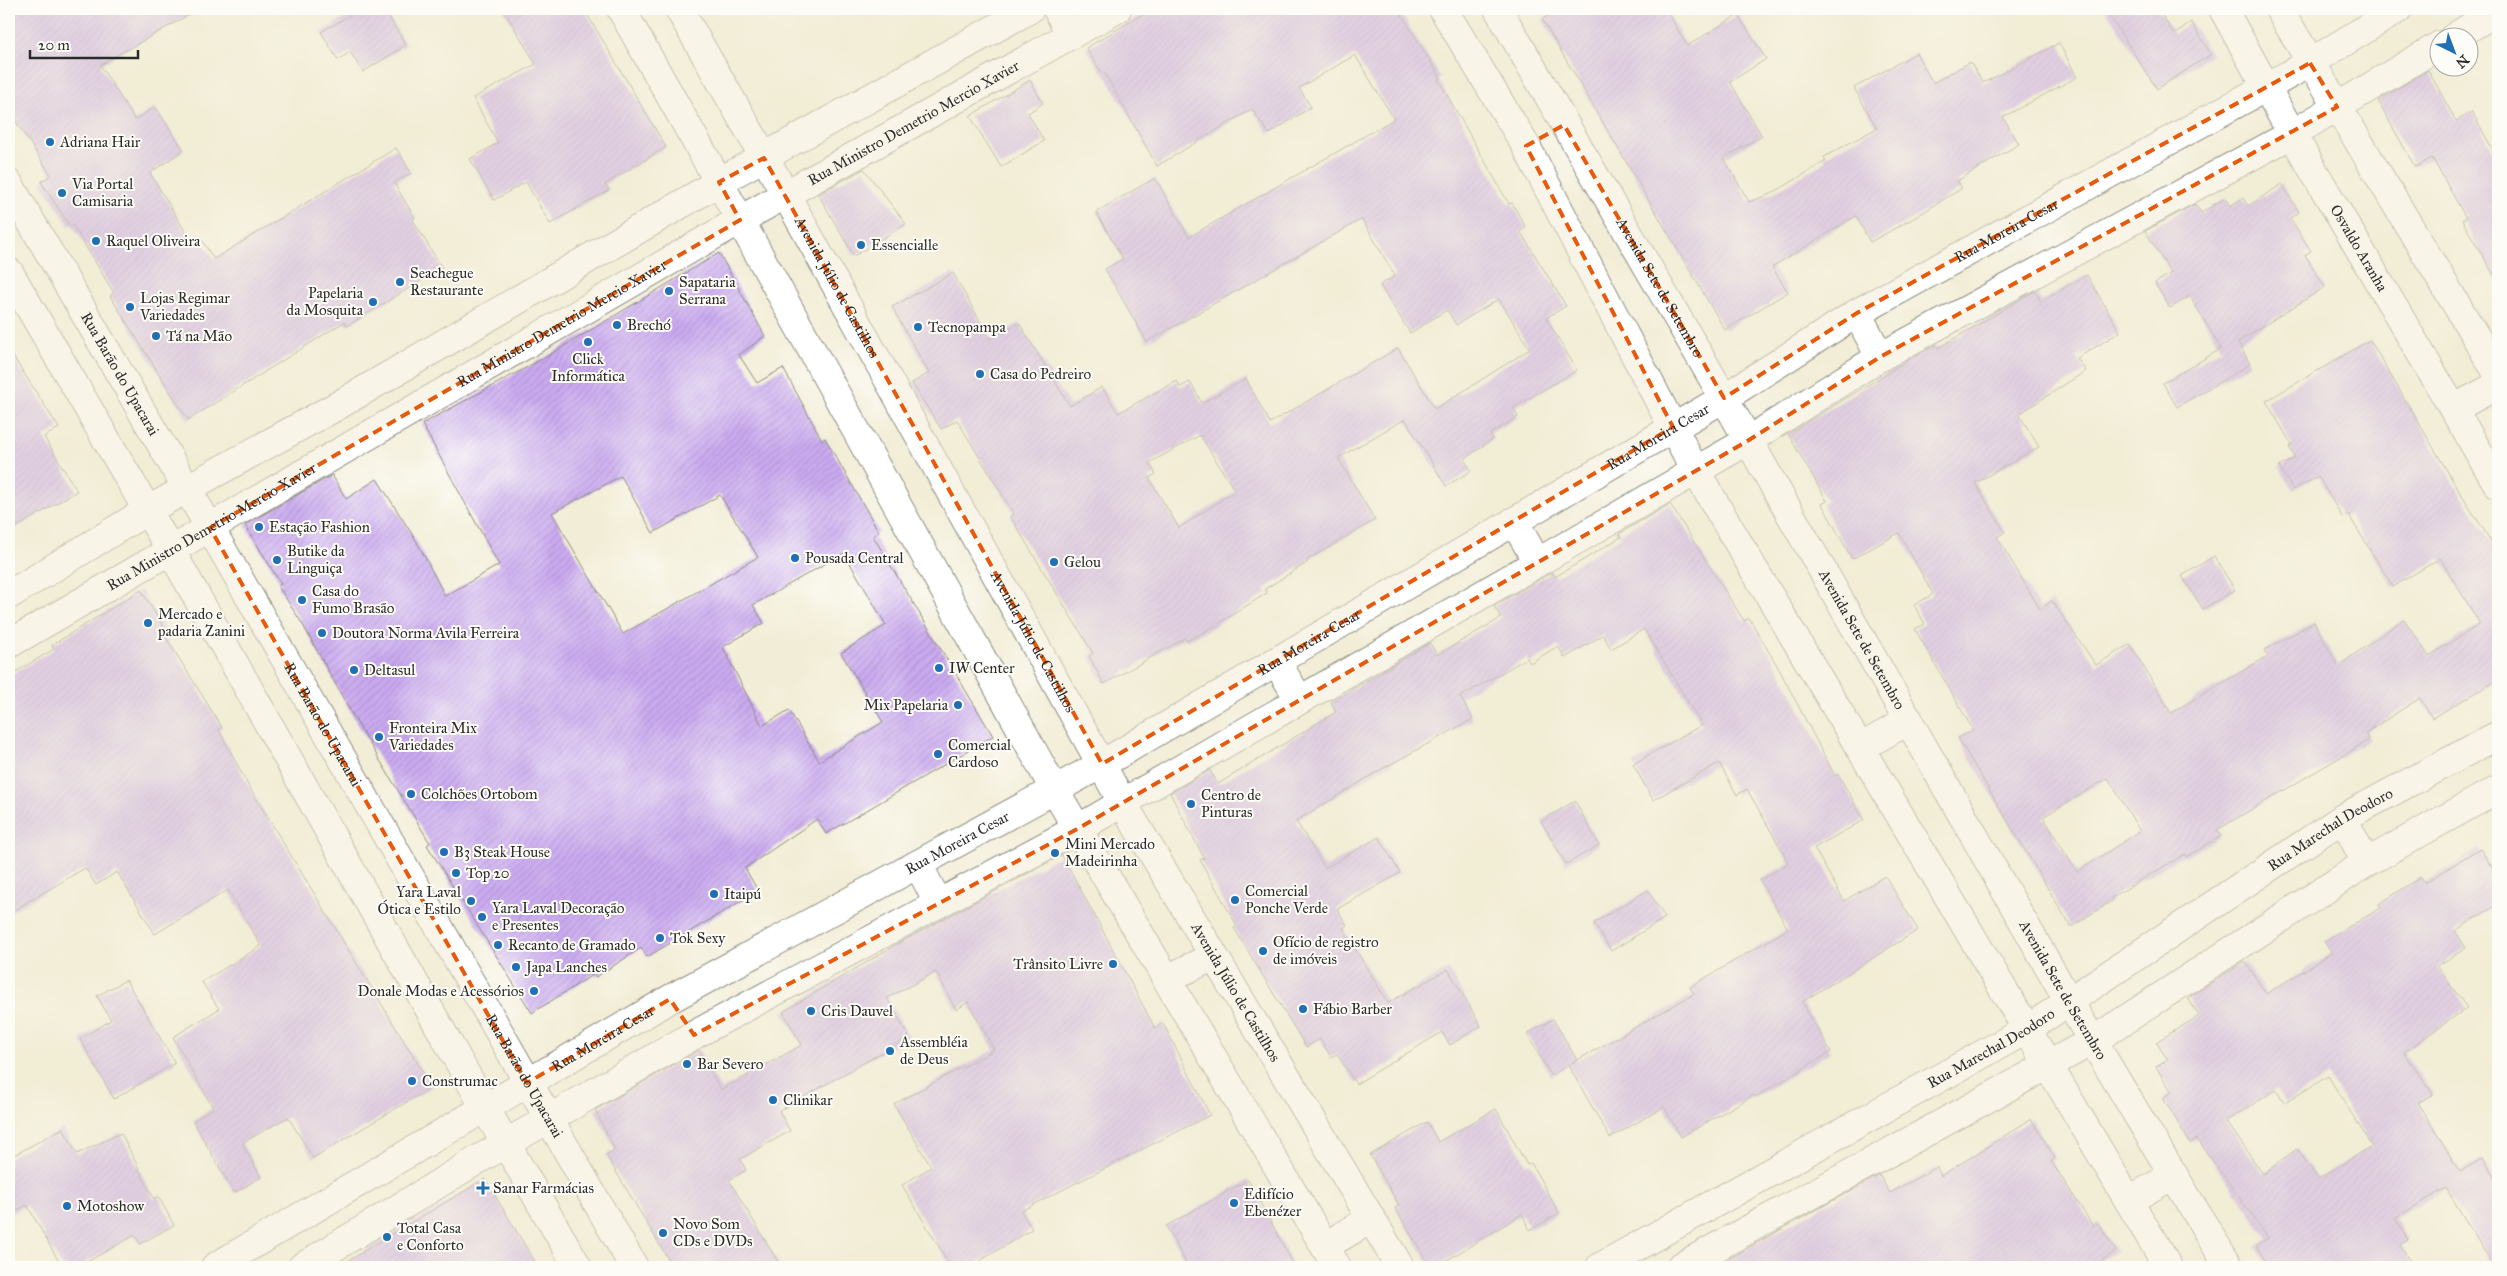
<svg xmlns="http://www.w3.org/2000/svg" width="2507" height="1276" font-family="'IM FELL Great Primer',serif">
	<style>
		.building { fill: url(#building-hatch); fill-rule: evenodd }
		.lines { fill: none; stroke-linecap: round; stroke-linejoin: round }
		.minor-casing { stroke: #8e8c80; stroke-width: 30 }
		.minor { stroke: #fff; stroke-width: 28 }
		.marked { fill: none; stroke: #e8590c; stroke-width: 4; stroke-dasharray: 10 6; stroke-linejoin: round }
		.poi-dot { fill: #1f6fb2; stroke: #fdfcf7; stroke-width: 2 }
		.labels { text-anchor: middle; stroke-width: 4; stroke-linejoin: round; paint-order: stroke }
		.street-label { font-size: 15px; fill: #2b2b2b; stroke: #fdfcf7 }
		.poi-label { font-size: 15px; fill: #2b2b2b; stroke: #fdfcf7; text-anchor: start }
	</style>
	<defs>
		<pattern id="building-hatch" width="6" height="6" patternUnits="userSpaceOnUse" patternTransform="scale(1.25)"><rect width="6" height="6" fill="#cbabf1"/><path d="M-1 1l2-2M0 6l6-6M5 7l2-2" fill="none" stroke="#ae93cf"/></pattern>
	</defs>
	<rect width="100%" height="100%" fill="#fdfcf7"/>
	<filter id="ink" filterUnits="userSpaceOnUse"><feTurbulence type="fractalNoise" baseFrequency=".02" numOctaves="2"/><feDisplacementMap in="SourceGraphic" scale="10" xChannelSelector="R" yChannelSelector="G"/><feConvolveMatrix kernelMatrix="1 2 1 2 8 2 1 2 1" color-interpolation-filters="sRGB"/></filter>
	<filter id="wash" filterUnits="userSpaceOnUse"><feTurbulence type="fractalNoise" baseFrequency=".0096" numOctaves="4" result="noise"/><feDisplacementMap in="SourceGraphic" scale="20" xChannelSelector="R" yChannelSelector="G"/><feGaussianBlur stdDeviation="1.12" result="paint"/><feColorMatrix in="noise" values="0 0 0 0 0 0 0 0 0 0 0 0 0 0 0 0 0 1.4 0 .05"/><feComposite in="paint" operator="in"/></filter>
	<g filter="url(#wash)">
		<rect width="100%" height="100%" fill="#f2edd6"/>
		<g id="blocks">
			<g class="building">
				<path d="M 9,9 L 199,9 L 100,65 L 135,120 L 155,107 L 184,150 L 150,173 L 193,244 L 201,239 L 214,259 L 396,148 L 411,173 L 394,183 L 415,218 L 413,220 L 442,268 L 347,326 L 344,322 L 188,420 L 110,296 L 114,293 L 72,224 L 70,226 L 41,182 L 51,175 L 9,111 Z"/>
				<path d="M 360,9 L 384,9 L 406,45 L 363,72 L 350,52 L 338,60 L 321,32 Z"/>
				<path d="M 503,9 L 584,9 L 666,147 L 605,184 L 609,190 L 550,224 L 526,182 L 494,200 L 470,159 L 498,143 L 473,98 L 536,64 Z"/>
				<path d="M 1151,9 L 1398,9 L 1441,78 L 1438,79 L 1509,204 L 1512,203 L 1526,228 L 1520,231 L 1566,306 L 1546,318 L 1577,370 L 1513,408 L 1518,417 L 1490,434 L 1493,439 L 1464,459 L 1471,471 L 1446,486 L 1405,419 L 1338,458 L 1375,520 L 1307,560 L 1308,562 L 1265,589 L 1267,593 L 1213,627 L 1187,641 L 1185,638 L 1104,684 L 1089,656 L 1093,653 L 1010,516 L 1014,514 L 957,420 L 941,429 L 912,383 L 929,373 L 892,307 L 953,273 L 990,339 L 1019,323 L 1070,406 L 1102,387 L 1118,413 L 1177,381 L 1180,387 L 1190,382 L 1202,403 L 1246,379 L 1270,423 L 1398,348 L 1435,409 L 1530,349 L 1499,299 L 1456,325 L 1447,310 L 1410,333 L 1380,285 L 1395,276 L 1362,219 L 1147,342 L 1105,269 L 1123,259 L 1096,212 L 1155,178 L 1189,237 L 1394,119 L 1355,55 L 1299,88 L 1311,107 L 1269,134 L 1252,109 L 1157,166 L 1104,72 L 1102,73 L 1086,48 ZM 1200,435 L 1235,491 L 1179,528 L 1149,478 L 1156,474 L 1149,463 Z"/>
				<path d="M 1560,9 L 1666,9 L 1687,46 L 1738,15 L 1766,59 L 1730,82 L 1762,136 L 1724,158 L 1749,202 L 1773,193 L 1826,161 L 1824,157 L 1877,128 L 1854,88 L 1916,53 L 1933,83 L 1970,62 L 1983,83 L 2059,43 L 2077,77 L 2003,117 L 2019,144 L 1957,181 L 1962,188 L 1914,218 L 1870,242 L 1856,216 L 1772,267 L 1788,292 L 1725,330 L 1542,19 Z"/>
				<path d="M 2105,9 L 2158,9 L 2174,34 L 2191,22 L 2211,54 L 2157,89 Z"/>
				<path d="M 2428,70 L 2456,121 L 2472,112 L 2498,159 L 2498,282 L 2462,220 L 2466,218 L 2432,158 L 2415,167 L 2378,101 Z"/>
				<path d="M 1030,80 L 1043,103 L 1028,113 L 1044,141 L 1001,167 L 970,116 Z"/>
				<path d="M 864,169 L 906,224 L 854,256 L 818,194 Z"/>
				<path d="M 2282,184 L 2299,212 L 2290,218 L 2311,251 L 2305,255 L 2325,287 L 2238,342 L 2250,364 L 2177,407 L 2163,383 L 2221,349 L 2190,296 L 2170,308 L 2155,283 L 2171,273 L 2145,231 L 2195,204 L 2201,213 L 2225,198 L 2230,206 L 2243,198 L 2248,206 Z"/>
				<path d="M 719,253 L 765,336 L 739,355 L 757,383 L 783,368 L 822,440 L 825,438 L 879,532 L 873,536 L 993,736 L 826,834 L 817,819 L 745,868 L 758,891 L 647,957 L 641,948 L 596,977 L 594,974 L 532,1013 L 427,845 L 430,843 L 353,716 L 303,625 L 278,586 L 281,584 L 245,525 L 332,475 L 346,499 L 377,479 L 417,542 L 445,596 L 499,565 L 422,424 L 546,357 ZM 621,476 L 653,533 L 720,495 L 758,557 L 623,634 L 552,513 ZM 844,553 L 886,625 L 841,653 L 883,722 L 819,761 L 789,710 L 762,726 L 723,647 L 764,623 L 753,605 Z"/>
				<path d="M 2087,275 L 2120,332 L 2077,358 L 2086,371 L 2019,414 L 2039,447 L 1975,483 L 2005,532 L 1997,537 L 2040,609 L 2052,601 L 2096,665 L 2130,644 L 2171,713 L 2268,656 L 2265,650 L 2314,622 L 2338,666 L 2404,619 L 2429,656 L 2480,624 L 2440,558 L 2393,587 L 2348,514 L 2342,517 L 2318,476 L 2293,490 L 2279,467 L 2295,458 L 2289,447 L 2292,445 L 2266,401 L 2370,340 L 2462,496 L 2498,552 L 2498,680 L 2432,718 L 2420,698 L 2365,733 L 2369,740 L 2217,830 L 2221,836 L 2186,857 L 2185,854 L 2111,898 L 2113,900 L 2071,927 L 1958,738 L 1973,730 L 1915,629 L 1925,624 L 1914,605 L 1933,594 L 1899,533 L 1852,559 L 1822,504 L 1827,501 L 1788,434 L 1915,356 L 1936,345 L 1938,348 L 2035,291 L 2041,301 ZM 2108,778 L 2140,831 L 2077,872 L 2043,817 Z"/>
				<path d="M 9,350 L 59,428 L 44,437 L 77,491 L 9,532 Z"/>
				<path d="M 1670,504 L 1744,621 L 1749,618 L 1779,669 L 1835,776 L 1838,774 L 1864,820 L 1814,848 L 1844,901 L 1885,876 L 1918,930 L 1802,1002 L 1831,1052 L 1755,1097 L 1754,1095 L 1681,1137 L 1664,1107 L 1610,1138 L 1568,1065 L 1551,1076 L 1527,1034 L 1553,1019 L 1577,1060 L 1572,1063 L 1694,994 L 1690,987 L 1788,929 L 1760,880 L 1789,863 L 1747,789 L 1737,795 L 1719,763 L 1653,800 L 1633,764 L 1702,725 L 1644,629 L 1611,649 L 1603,635 L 1565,658 L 1558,646 L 1530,663 L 1527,658 L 1460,697 L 1473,719 L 1382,769 L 1296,821 L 1325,868 L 1379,837 L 1400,873 L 1337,909 L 1347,925 L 1343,928 L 1388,1003 L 1448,969 L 1481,1026 L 1450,1045 L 1442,1032 L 1356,1084 L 1337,1054 L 1331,1057 L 1320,1039 L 1306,1047 L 1234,928 L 1237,926 L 1200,860 L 1204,858 L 1170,793 L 1210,770 L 1218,784 L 1336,712 L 1331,702 L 1430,643 L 1437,655 L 1501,618 L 1494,606 L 1552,572 L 1555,577 L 1621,537 L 1619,534 Z"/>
				<path d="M 2214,556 L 2235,590 L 2203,609 L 2182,576 Z"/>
				<path d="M 141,590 L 168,634 L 165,636 L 222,727 L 219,730 L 248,785 L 432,1087 L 313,1158 L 288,1117 L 242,1143 L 261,1177 L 234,1193 L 193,1121 L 213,1108 L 173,1037 L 219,1009 L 202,982 L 261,946 L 228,890 L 155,934 L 117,872 L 96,885 L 85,868 L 9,913 L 9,676 L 54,649 L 52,645 Z"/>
				<path d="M 1575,801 L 1599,845 L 1566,864 L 1541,821 Z"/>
				<path d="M 2480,848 L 2498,878 L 2498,904 L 2455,931 L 2466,948 L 2437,966 L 2467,1008 L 2404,1052 L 2433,1094 L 2418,1103 L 2460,1172 L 2483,1158 L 2498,1182 L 2498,1267 L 2494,1267 L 2446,1188 L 2395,1218 L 2408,1240 L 2400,1245 L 2413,1267 L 2269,1267 L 2256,1246 L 2268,1238 L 2197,1139 L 2190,1143 L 2163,1098 L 2172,1092 L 2156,1067 L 2168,1060 L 2156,1042 L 2199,1016 L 2188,998 L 2245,961 L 2266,994 L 2332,953 L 2324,941 L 2381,908 L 2379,904 L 2421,877 L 2425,883 ZM 2328,1076 L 2372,1146 L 2318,1179 L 2297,1149 L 2263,1174 L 2226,1121 L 2276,1090 L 2285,1103 Z"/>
				<path d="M 1062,855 L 1155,1028 L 1163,1023 L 1210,1115 L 1021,1211 L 1032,1229 L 970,1267 L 951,1267 L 902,1185 L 931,1167 L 894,1104 L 994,1050 L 968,1002 L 956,1010 L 936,972 L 887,998 L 909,1037 L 779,1111 L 790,1131 L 740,1159 L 746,1170 L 729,1180 L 781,1267 L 673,1267 L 606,1155 L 615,1150 L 595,1110 L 699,1050 L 721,1090 L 802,1045 L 783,1012 L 897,944 Z"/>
				<path d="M 1648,890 L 1665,918 L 1611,951 L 1594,923 Z"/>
				<path d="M 126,980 L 175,1063 L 114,1099 L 80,1039 L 111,1020 L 97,996 Z"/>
				<path d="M 1496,1109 L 1527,1165 L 1531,1163 L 1559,1213 L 1530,1230 L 1522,1214 L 1436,1267 L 1431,1267 L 1395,1208 L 1399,1205 L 1370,1155 L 1427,1122 L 1438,1142 Z"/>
				<path d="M 2031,1119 L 2055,1158 L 2051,1161 L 2093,1226 L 2098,1223 L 2116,1251 L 2091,1267 L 1714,1267 L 1879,1175 L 1890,1193 L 1937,1167 L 1941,1176 Z"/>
				<path d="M 63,1128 L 77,1154 L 121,1133 L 154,1199 L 158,1196 L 174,1225 L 140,1244 L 135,1235 L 78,1267 L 62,1267 L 27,1205 L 9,1215 L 9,1158 Z"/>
				<path d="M 485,1179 L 538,1267 L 338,1267 L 387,1237 Z"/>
				<path d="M 1248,1180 L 1295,1267 L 1188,1267 L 1166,1226 Z"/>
			</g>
		</g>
	</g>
	<g filter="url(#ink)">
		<use href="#blocks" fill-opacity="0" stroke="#8e8c80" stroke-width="1"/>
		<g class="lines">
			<defs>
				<g id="minor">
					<path d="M 621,9 L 719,182 L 1054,789 L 1337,1267"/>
					<path id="s1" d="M 679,9 L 786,195 L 1122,802 L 1400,1267"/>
					<path d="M 1057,9 L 1070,34"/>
					<path d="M 1443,9 L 1526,146 L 1695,470 L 2168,1267"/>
					<path id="s2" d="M 1498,9 L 1724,398 L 2068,1000 L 2229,1267"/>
					<path id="s3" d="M 2223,9 L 2292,134 L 2498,485"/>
					<path d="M 2279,9 L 2498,374"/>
					<path d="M 2453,38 L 2498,10"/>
					<path id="s4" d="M 9,184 L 210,528 L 634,1267"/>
					<path d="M 9,272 L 171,551 L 485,1108 L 578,1267"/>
					<path d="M 1857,313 L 1880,357"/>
					<path d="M 2453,409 L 2498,385"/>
					<path d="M 1514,521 L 1537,562"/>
					<path d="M 9,595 L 148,510 L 337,406 L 719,182 L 1030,9"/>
					<path id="s5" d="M 9,644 L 740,220 L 1117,9"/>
					<path d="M 1276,661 L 1299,699"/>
					<path d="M 1860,748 L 1909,720"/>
					<path d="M 2343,818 L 2366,863"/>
					<path d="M 918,864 L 938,903"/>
					<path d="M 1167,979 L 1214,956"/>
					<path d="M 2129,1200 L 2174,1175"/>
					<path d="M 1325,1246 L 1371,1219"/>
					<path id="s6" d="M 215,1267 L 670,999 L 1102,764 L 1724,398 L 1857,313 L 2310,63 L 2398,9"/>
					<path d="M 302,1267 L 479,1159 L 694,1035 L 1079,828 L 1749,440 L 1880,357 L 2292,134 L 2440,45"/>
					<path id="s7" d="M 1600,1267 L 2026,1030 L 2343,818 L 2498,735"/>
					<path d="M 1680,1267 L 2094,1040 L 2366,863 L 2498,789"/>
				</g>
			</defs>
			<use href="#minor" class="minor-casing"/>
			<use href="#minor" class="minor"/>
		</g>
	</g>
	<path d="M0 0H2507V1276H0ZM 2310,63 L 2337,107 L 1880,357 L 1749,440 L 1079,828 L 694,1035 L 670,999 L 527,1083 L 210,528 L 740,220 L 719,182 L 764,158 L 1102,764 L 1673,427 L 1526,146 L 1564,125 L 1724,398 L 1857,313 Z" fill="#f2edd6" fill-opacity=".55" fill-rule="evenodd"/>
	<path class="marked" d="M 2310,63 L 2337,107 L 1880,357 L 1749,440 L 1079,828 L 694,1035 L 670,999 L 527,1083 L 210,528 L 740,220 L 719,182 L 764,158 L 1102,764 L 1673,427 L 1526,146 L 1564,125 L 1724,398 L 1857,313 Z"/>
	<g class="poi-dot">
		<circle cx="50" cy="142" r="5"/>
		<circle cx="62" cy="193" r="5"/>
		<circle cx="96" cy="241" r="5"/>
		<circle cx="861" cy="245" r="5"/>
		<circle cx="400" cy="282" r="5"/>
		<circle cx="669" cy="291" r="5"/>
		<circle cx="373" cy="302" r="5"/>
		<circle cx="130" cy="307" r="5"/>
		<circle cx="617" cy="325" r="5"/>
		<circle cx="918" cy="327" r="5"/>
		<circle cx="156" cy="336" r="5"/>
		<circle cx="588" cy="342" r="5"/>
		<circle cx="980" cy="374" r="5"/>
		<circle cx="259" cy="527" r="5"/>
		<circle cx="795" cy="558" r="5"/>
		<circle cx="277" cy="560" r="5"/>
		<circle cx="1054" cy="562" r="5"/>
		<circle cx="302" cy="600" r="5"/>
		<circle cx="148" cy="623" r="5"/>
		<circle cx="322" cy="633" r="5"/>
		<circle cx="939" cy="668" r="5"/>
		<circle cx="354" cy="670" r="5"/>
		<circle cx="958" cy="705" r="5"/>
		<circle cx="379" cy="737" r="5"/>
		<circle cx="938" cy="754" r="5"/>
		<circle cx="411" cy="794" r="5"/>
		<circle cx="1191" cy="804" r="5"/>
		<circle cx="444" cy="852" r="5"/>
		<circle cx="1055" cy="853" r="5"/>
		<circle cx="456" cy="873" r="5"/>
		<circle cx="714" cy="894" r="5"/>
		<circle cx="1235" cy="900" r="5"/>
		<circle cx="471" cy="901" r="5"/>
		<circle cx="482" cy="917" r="5"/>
		<circle cx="660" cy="938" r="5"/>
		<circle cx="498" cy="945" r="5"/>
		<circle cx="1263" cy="951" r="5"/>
		<circle cx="1113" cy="964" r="5"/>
		<circle cx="516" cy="967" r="5"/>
		<circle cx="534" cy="991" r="5"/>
		<circle cx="1303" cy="1009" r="5"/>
		<circle cx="811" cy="1011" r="5"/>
		<circle cx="890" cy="1051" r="5"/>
		<circle cx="687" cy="1064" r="5"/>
		<circle cx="412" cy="1081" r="5"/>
		<circle cx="773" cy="1100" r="5"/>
		<path d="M480.5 1180.5h5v5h5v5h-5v5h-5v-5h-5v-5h5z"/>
		<circle cx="1234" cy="1203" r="5"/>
		<circle cx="67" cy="1206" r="5"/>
		<circle cx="663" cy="1233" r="5"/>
		<circle cx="387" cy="1237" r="5"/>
	</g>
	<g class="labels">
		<g class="street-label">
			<text dy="5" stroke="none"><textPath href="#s5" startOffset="1044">Rua Ministro Demetrio Mercio Xavier</textPath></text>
			<text dy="5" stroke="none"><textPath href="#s6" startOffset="2070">Rua Moreira Cesar</textPath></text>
			<text dy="5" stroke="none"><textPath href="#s3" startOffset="275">Osvaldo Aranha</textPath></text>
			<text dy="5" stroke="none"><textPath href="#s1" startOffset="320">Avenida Júlio de Castilhos</textPath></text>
			<text dy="5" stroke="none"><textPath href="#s2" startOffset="322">Avenida Sete de Setembro</textPath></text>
			<text dy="5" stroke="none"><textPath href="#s5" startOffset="639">Rua Ministro Demetrio Mercio Xavier</textPath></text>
			<text dy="5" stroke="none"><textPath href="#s4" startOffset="220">Rua Barão do Upacarai</textPath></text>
			<text dy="5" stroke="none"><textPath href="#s6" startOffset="1665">Rua Moreira Cesar</textPath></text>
			<text dy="5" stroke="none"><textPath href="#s5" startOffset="234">Rua Ministro Demetrio Mercio Xavier</textPath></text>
			<text dy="5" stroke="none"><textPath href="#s2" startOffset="728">Avenida Sete de Setembro</textPath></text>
			<text dy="5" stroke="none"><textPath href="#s1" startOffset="725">Avenida Júlio de Castilhos</textPath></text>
			<text dy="5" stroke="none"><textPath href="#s6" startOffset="1260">Rua Moreira Cesar</textPath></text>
			<text dy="5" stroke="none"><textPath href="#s4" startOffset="625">Rua Barão do Upacarai</textPath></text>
			<text dy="5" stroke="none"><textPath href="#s7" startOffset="852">Rua Marechal Deodoro</textPath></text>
			<text dy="5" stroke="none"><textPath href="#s6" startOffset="855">Rua Moreira Cesar</textPath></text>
			<text dy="5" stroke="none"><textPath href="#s2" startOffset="1132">Avenida Sete de Setembro</textPath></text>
			<text dy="5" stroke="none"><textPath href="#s1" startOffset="1130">Avenida Júlio de Castilhos</textPath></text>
			<text dy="5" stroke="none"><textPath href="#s6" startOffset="450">Rua Moreira Cesar</textPath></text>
			<text dy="5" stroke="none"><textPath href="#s7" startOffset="448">Rua Marechal Deodoro</textPath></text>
			<text dy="5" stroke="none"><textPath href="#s4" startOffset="1030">Rua Barão do Upacarai</textPath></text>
		</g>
		<g class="poi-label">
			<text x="60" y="147">Adriana Hair</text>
			<text x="72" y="189">Via Portal<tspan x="72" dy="17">Camisaria</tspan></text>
			<text x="106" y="246">Raquel Oliveira</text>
			<text x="871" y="250">Essencialle</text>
			<text x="410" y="278">Seachegue<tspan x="410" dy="17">Restaurante</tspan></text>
			<text x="679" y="287">Sapataria<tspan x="679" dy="17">Serrana</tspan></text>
			<text x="363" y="298" text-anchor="end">Papelaria<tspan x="363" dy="17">da Mosquita</tspan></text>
			<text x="140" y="303">Lojas Regimar<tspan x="140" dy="17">Variedades</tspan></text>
			<text x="627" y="330">Brechó</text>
			<text x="928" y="332">Tecnopampa</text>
			<text x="166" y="341">Tá na Mão</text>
			<text x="588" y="364" text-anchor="middle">Click<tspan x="588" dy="17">Informática</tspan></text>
			<text x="990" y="379">Casa do Pedreiro</text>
			<text x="269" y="532">Estação Fashion</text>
			<text x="287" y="556">Butike da<tspan x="287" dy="17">Linguiça</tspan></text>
			<text x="805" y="563">Pousada Central</text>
			<text x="1064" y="567">Gelou</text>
			<text x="312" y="596">Casa do<tspan x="312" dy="17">Fumo Brasão</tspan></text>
			<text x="158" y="619">Mercado e<tspan x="158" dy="17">padaria Zanini</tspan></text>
			<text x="332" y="638">Doutora Norma Avila Ferreira</text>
			<text x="949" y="673">IW Center</text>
			<text x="364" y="675">Deltasul</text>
			<text x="948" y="710" text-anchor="end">Mix Papelaria</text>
			<text x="389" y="733">Fronteira Mix<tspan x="389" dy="17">Variedades</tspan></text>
			<text x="948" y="750">Comercial<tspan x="948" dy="17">Cardoso</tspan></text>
			<text x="421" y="799">Colchões Ortobom</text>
			<text x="1201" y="800">Centro de<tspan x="1201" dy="17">Pinturas</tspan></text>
			<text x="1065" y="849">Mini Mercado<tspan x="1065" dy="17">Madeirinha</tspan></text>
			<text x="454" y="857">B3 Steak House</text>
			<text x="466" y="878">Top 20</text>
			<text x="1245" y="896">Comercial<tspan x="1245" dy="17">Ponche Verde</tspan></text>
			<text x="461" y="897" text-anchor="end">Yara Laval<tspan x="461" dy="17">Ótica e Estilo</tspan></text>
			<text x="724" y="899">Itaipú</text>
			<text x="492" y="913">Yara Laval Decoração<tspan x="492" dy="17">e Presentes</tspan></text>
			<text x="670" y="943">Tok Sexy</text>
			<text x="1273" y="947">Ofício de registro<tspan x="1273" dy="17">de imóveis</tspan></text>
			<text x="508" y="950">Recanto de Gramado</text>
			<text x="1103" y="969" text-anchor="end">Trânsito Livre</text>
			<text x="526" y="972">Japa Lanches</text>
			<text x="524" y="996" text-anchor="end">Donale Modas e Acessórios</text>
			<text x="1313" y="1014">Fábio Barber</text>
			<text x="821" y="1016">Cris Dauvel</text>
			<text x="900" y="1047">Assembléia<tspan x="900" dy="17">de Deus</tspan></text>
			<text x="697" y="1069">Bar Severo</text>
			<text x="422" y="1086">Construmac</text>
			<text x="783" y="1105">Clinikar</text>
			<text x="493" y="1193">Sanar Farmácias</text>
			<text x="1244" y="1199">Edifício<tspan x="1244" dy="17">Ebenézer</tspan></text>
			<text x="77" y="1211">Motoshow</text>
			<text x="673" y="1229">Novo Som<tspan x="673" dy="17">CDs e DVDs</tspan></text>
			<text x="397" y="1233">Total Casa<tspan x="397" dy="17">e Conforto</tspan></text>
		</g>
	</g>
	<rect width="2507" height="1276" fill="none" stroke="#fdfcf7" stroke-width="30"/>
	<g transform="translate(2454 52) rotate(138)"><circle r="24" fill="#fdfcf7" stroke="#a9a8a5"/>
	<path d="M0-4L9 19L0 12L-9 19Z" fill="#1f6fb2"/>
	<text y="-8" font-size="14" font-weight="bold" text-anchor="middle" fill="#2b2b2b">N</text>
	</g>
	<path d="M30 50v8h108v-8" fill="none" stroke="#2b2b2b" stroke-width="2.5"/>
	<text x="38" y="50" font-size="15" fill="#2b2b2b" stroke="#fdfcf7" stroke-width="4" paint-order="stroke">20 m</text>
</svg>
